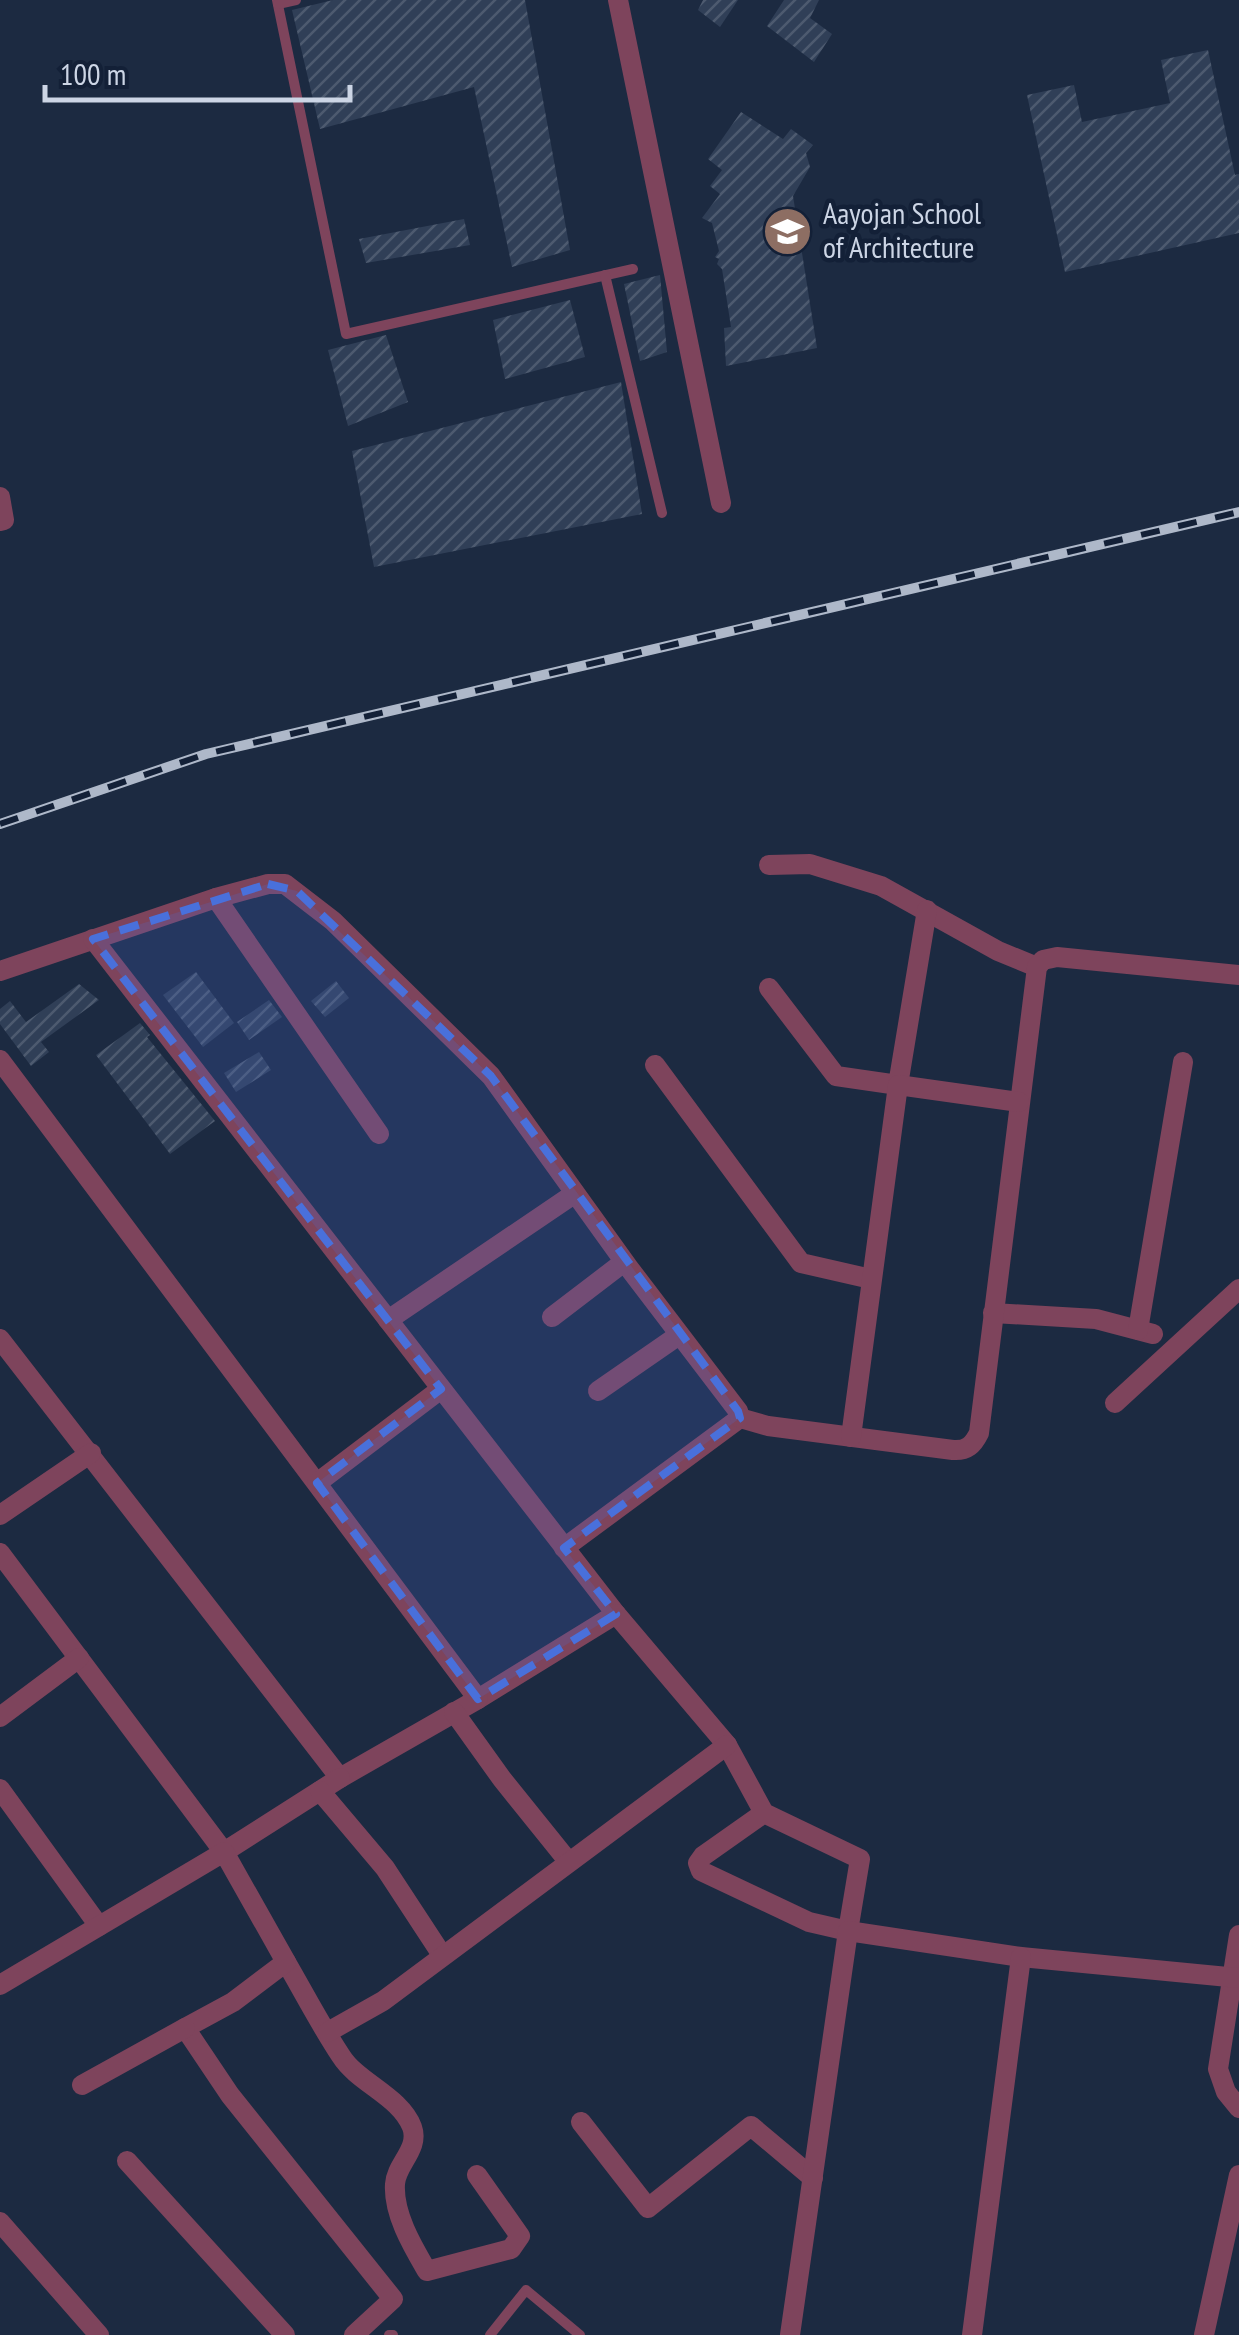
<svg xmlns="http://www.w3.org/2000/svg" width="1239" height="2335" font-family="'PT Sans Narrow',sans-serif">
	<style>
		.building { fill: url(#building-hatch) }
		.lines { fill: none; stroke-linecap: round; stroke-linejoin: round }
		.service { stroke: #7e445c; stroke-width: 10 }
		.minor { stroke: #7e445c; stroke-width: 20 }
		.rail-casing { stroke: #aeb8c9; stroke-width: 10 }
		.rail { stroke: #132037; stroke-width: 6; stroke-dasharray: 19; stroke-linecap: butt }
		.marked { fill: #4970db; fill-opacity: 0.2; stroke: #4970db; stroke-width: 8; stroke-dasharray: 20 12; stroke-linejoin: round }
		.labels { text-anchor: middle; stroke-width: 9; stroke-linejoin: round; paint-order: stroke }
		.poi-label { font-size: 30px; fill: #ccd5e5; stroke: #132037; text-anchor: start }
	</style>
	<defs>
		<pattern id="building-hatch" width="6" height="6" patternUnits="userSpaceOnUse" patternTransform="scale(2.5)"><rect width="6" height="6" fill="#303f57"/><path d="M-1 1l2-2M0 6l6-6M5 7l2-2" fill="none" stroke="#4d5a6f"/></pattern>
	</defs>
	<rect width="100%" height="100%" fill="#1c2a41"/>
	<g class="building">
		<path d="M 333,0 L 525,0 L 570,250 L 512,267 L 474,87 L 320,129 L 292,10 Z"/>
		<path d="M 703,0 L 738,0 L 720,27 L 698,10 Z"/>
		<path d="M 784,0 L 819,0 L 810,18 L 832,34 L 814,62 L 767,26 Z"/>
		<path d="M 1208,50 L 1235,175 L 1239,174 L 1239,233 L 1065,272 L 1027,95 L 1074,85 L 1082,122 L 1170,103 L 1161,60 Z"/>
		<path d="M 741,112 L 783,139 L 791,129 L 813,145 L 806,153 L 810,167 L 793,196 L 817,348 L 726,366 L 724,328 L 731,327 L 722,269 L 717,264 L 719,259 L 715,257 L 719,251 L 712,223 L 702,218 L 720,194 L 710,186 L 722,170 L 708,159 Z"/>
		<path d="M 464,219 L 470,245 L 366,263 L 359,239 Z"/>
		<path d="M 660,275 L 667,352 L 640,361 L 624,284 Z"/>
		<path d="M 570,300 L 585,357 L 505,379 L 493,320 Z"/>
		<path d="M 386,335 L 408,402 L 348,426 L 328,350 Z"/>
		<path d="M 621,382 L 642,514 L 374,567 L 352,451 Z"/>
		<path d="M 196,972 L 234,1023 L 203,1047 L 163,995 Z"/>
		<path d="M 336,981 L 349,998 L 325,1017 L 311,1001 Z"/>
		<path d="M 79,984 L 99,1000 L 41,1042 L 49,1052 L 31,1066 L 0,1024 L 0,1009 L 10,1001 L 26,1022 Z"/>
		<path d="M 269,1000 L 282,1017 L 249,1040 L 237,1022 Z"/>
		<path d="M 140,1023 L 150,1035 L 147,1037 L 215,1121 L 170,1154 L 96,1055 Z"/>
		<path d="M 259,1052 L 271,1070 L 236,1092 L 224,1073 Z"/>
	</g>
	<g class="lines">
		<g class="service">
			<path d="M 277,0 L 346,334 L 633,269"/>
			<path d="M 278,4 L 296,0"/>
			<path d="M 605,275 L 662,513"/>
			<path d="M 389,2335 L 393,2335"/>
			<path d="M 490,2335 L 526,2290 L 580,2335"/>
		</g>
		<g class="minor">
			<path d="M 618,0 L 721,503"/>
			<path d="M 0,497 L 4,520 L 0,521"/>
			<path d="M 769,865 L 810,864 L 881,886 L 998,951 L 1037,967"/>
			<path d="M 216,898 L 268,884 L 285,884 L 333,921 L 491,1076 L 629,1268 L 738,1411 L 740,1418 L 564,1548"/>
			<path d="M 0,971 L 216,898 L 379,1134"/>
			<path d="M 769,988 L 836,1076 L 898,1085 L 927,910"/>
			<path d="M 0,1060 L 478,1699 L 616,1614 L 93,939"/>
			<path d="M 655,1065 L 801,1263 L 871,1279"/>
			<path d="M 993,1313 L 1096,1319 L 1153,1334"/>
			<path d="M 552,1317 L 624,1262"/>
			<path d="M 388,1320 L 574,1194"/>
			<path d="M 1138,1330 L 1183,1062"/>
			<path d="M 0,1339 L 340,1778 L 478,1699"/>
			<path d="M 598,1391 L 679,1335"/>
			<path d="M 1115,1403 L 1239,1289"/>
			<path d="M 740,1418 L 768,1426 L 953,1450 C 967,1451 973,1445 979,1433 L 1037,967 L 1043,960 L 1057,957 L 1239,975"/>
			<path d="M 851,1437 L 898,1085 L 1019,1102"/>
			<path d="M 317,1483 L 441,1389"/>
			<path d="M 0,1515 L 91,1453"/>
			<path d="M 0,1553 L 224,1852 L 340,1778"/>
			<path d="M 616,1614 L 727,1745 L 764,1813 L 860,1859 L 848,1931 L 809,1922 L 701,1871 L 698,1863 L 703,1856 L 764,1813"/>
			<path d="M 454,1712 L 502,1779 L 568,1861"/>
			<path d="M 0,1717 L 79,1658"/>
			<path d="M 0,1789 L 99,1926"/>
			<path d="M 320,1791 L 385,1868 L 442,1955"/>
			<path d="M 1239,1935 L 1218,2069 L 1226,2092 L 1239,2108"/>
			<path d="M 286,1962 C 304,1993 321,2026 341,2056 C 358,2083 400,2096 412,2127 C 420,2149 396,2164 395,2184 C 393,2214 413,2247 427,2271 L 511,2249 L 520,2236 L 477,2175"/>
			<path d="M 0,1985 L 224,1852 L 286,1962 L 233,2002 L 185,2028 L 230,2095 L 393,2299 L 354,2335"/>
			<path d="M 328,2032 L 383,2001 L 727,1745"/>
			<path d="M 82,2085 L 185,2028"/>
			<path d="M 581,2122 L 648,2208 L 751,2126 L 813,2178"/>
			<path d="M 127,2161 L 285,2335"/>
			<path d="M 0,2222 L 99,2335"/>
			<path d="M 790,2335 L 848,1931 L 1021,1957 L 1239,1978"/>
			<path d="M 972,2335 L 1021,1957"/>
			<path d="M 1204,2335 L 1239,2175"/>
		</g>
		<defs>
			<path id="rail" d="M 0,824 L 206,754 L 1239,512"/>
		</defs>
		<use href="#rail" class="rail-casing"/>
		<use href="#rail" class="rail"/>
	</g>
	<path class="marked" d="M 268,884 L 297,891 L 491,1076 L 738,1411 L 740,1418 L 564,1548 L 616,1614 L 478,1699 L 317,1483 L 441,1389 L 93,939 Z"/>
	<defs>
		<symbol id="university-disc" viewBox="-11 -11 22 22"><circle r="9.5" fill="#8d6e63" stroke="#132037"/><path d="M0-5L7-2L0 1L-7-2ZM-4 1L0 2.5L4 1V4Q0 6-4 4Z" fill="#fff"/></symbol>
	</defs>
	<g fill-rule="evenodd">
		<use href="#university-disc" x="760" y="204" width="55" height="55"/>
	</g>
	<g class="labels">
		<g class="poi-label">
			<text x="823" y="224">Aayojan School<tspan x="823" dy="34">of Architecture</tspan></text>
		</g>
	</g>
	<path d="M45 85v15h305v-15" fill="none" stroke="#ccd5e5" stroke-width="5"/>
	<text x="60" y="85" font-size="30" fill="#ccd5e5" stroke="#132037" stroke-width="8" paint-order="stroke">100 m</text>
</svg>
